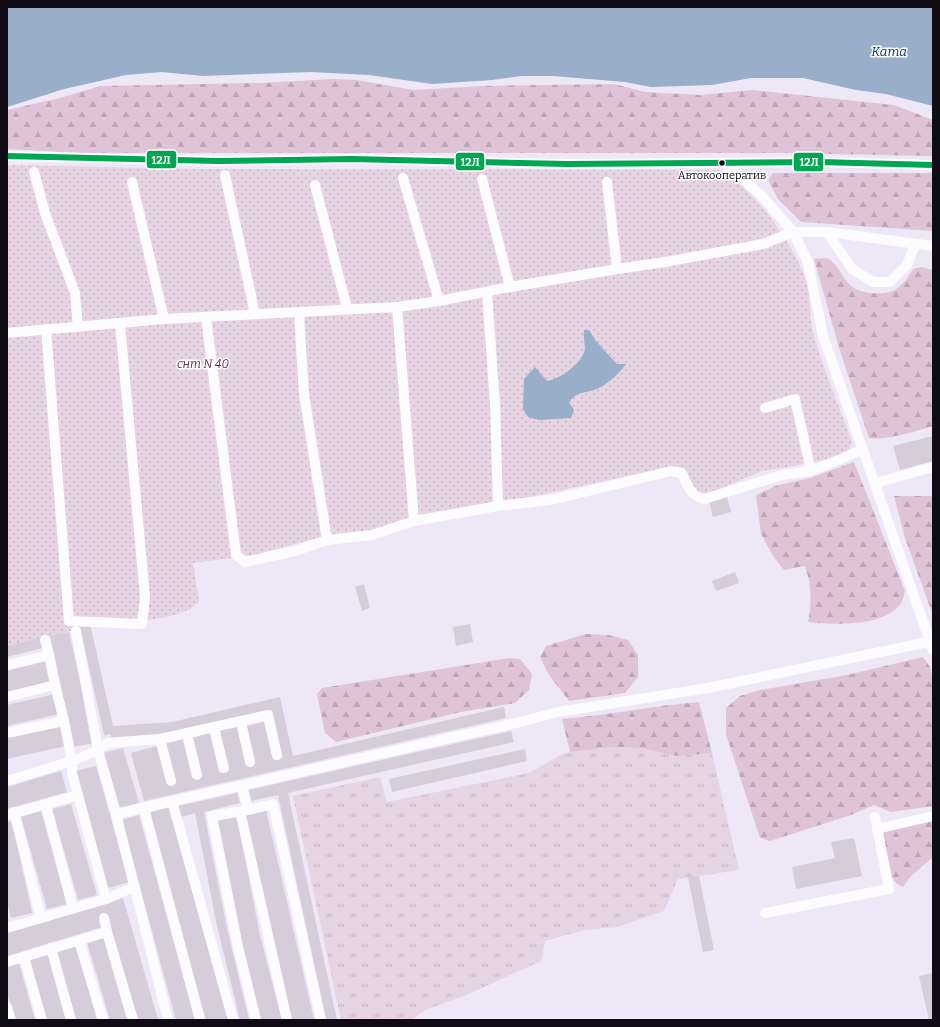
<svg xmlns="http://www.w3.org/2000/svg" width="940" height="1027" font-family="Bitter,serif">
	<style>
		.grass { fill: url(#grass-tufts) }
		.forest { fill: url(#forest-firs) }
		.park { fill: url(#park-dots) }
		.water { fill: #98aec9 }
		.building { fill: #d6cddb }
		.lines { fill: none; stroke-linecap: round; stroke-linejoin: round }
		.minor { stroke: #fcfbfe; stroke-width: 10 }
		.bus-1-casing { stroke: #fff; stroke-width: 9 }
		.bus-1 { stroke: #00a651; stroke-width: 6 }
		.bus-dot { fill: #0f0c15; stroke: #fff; stroke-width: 1.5 }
		.labels { text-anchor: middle; stroke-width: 3; stroke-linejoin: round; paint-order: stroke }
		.bus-label { font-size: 11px; fill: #0f0c15; stroke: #fff }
		.park-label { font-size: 12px; font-style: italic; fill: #682e4b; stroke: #fff }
		.water-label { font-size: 13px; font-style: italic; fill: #013862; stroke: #fff }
		.line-badge { stroke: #fff; stroke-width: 1.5 }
		.badge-label { font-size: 11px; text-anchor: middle; font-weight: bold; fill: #fff }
	</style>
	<defs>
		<pattern id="grass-tufts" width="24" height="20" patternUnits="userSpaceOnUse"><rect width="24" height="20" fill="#e7d4e3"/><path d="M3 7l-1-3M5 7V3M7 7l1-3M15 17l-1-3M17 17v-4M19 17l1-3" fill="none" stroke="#c5b5c2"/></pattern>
		<pattern id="forest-firs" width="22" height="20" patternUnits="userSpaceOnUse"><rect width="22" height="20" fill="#dfc3d6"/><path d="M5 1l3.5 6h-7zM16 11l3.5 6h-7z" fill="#bea6b7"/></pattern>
		<pattern id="park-dots" width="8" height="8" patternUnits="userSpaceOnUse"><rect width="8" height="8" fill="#e7d4e3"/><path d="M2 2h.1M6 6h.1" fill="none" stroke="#c5b5c2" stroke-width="1.8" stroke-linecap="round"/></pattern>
	</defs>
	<rect width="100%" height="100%" fill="#ede7f8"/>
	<path class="grass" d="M 613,747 L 640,748 L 677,756 L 712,753 L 739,870 L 678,879 L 664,911 L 617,927 L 584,930 L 545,941 L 541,961 L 464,996 L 425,1010 L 412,1020 L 341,1020 L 293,796 L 380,777 L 387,802 L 529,773 L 564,753 Z"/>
	<g class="forest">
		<path d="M 332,79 L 356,80 L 414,90 L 482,86 L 614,84 L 645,92 L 700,95 L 752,90 L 894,105 L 933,120 L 933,156 L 783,153 L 81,153 L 7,149 L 7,110 L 60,98 L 100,86 L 261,83 Z"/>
		<path d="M 773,173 L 933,173 L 933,231 L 801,222 L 778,199 L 768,180 Z"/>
		<path d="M 827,258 C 839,264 841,277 851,286 C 861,294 883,296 895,290 C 903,285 909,276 913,269 L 922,267 L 933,270 L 933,426 C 917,431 884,441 869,438 L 840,351 L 814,259 Z"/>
		<path d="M 854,462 L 905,591 C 904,595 903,599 901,603 C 885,627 833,625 808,622 C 812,601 812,587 805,566 L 784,570 L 773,556 L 761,534 L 756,495 L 775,486 L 810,478 Z"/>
		<path d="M 894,496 L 933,496 L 933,615 L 905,538 Z"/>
		<path d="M 586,634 L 609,635 L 628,640 L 638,655 L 638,677 L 625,693 L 569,701 L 549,675 L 540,657 L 546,646 Z"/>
		<path d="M 923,657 L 930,667 L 933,679 L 933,806 L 891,812 L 874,805 L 851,815 L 770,841 L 760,838 L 726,734 L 726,708 L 740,696 L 760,690 L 847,675 Z"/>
		<path d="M 510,658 L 520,659 L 532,674 L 529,690 L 515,703 L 461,712 L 336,742 L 325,733 L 317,694 L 322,688 Z"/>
		<path d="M 699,702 L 712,753 L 677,756 L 640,748 L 613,747 L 570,752 L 562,719 C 608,715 653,706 699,702 Z"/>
		<path d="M 933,819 L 933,857 L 910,877 L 903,887 C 886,881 886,851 882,835 L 885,830 Z"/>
	</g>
	<path class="park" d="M 7,165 L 203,169 L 719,170 C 753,186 797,248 807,284 C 811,299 809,317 813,332 C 823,369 839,405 852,442 L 849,450 L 840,456 L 800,465 L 762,471 L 710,493 L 700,494 C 685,480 693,467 669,467 L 372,531 L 313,539 L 254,555 L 193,563 L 199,601 C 182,624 118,620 90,624 C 82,626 75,630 67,632 C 47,637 27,641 7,646 Z"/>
	<g class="water">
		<path d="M 7,7 L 933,7 L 933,106 L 886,94 L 856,90 L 803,78 L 751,78 L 712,85 L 651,87 L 625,82 L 553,76 L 522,76 L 492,80 L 432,84 L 369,75 L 311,72 L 203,76 L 162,72 L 126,75 L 64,89 L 7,107 Z"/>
		<path d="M 584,330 L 589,330 L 596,341 L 617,364 L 626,364 C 619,374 606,386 594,390 C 581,394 578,391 569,402 L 574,410 L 571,418 L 539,420 L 528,417 L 523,409 L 524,379 L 535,367 L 547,381 C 560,379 582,364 585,349 C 585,343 583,336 584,330 Z"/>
	</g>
	<g class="building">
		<path d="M 933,436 L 933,461 L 900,470 L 893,446 Z"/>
		<path d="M 727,497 L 731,512 L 713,517 L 709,501 Z"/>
		<path d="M 735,572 L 739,583 L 716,591 L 712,581 Z"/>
		<path d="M 364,584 L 370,608 L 362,611 L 355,587 Z"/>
		<path d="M 90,624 L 113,726 L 172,722 L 280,697 L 293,756 L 504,707 L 506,718 L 144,801 L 131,753 L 183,739 L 192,778 L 201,776 L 192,738 L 210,733 L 219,773 L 229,770 L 220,731 L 238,726 L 247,766 L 255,764 L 246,726 L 264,722 L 273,760 L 282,758 L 272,710 L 174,733 L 111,738 L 111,734 L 104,735 L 80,627 Z"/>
		<path d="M 470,624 L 473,642 L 456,646 L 453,627 Z"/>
		<path d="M 69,632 L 94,743 L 74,747 L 50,636 Z"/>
		<path d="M 40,638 L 42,648 L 7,657 L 7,646 Z"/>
		<path d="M 47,661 L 52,682 L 7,692 L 7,671 Z"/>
		<path d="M 55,694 L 59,714 L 7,726 L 7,705 Z"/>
		<path d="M 62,725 L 66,746 L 7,759 L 7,737 Z"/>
		<path d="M 511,731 L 514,742 L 288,793 L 337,1020 L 326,1020 L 278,795 L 251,801 L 248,790 Z"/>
		<path d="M 123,748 L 139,803 L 120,808 L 104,753 Z"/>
		<path d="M 525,749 L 527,761 L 392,792 L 389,779 Z"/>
		<path d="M 96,766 L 129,882 L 108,888 L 75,771 Z"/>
		<path d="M 61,771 L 67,792 L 7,809 L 7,787 Z"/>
		<path d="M 237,793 L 240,803 L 204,812 L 226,924 L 249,1020 L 240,1020 L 217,926 L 195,813 L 181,817 L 178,806 Z"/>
		<path d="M 71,804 L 97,895 L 78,900 L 52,809 Z"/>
		<path d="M 169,807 L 228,1020 L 206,1020 L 149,813 Z"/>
		<path d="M 266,810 L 314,1020 L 292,1020 L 245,815 Z"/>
		<path d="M 41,811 L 67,904 L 47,909 L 21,817 Z"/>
		<path d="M 139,815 L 195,1020 L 176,1020 L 122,820 Z"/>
		<path d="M 237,817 L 260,936 L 282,1020 L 261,1020 L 241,940 L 217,821 Z"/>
		<path d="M 12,821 L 32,913 L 11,918 L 7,901 L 7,822 Z"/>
		<path d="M 854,838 L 862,876 L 796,889 L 792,867 L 835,858 L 831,842 Z"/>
		<path d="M 699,876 L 714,950 L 703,952 L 688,877 Z"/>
		<path d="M 123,898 L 158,1020 L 138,1020 L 107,914 L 99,916 L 102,927 L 7,956 L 7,933 Z"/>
		<path d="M 103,937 L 127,1020 L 110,1020 L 87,942 Z"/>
		<path d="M 76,945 L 97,1020 L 75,1020 L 56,951 Z"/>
		<path d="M 48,953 L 66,1020 L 46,1020 L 29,957 Z"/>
		<path d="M 19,963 L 35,1020 L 15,1020 L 7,992 L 7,966 Z"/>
		<path d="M 932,973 L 933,1020 L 929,1020 L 919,976 Z"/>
	</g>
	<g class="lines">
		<g class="minor">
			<path d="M 7,156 L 218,161 L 352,159 L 567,164 L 819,162 L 933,165"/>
			<path d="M 724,163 L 762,196 L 793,232 L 808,262 L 823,336 L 933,650"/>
			<path d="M 34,172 L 45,213 L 75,293 L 78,327"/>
			<path d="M 225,175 L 255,314"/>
			<path d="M 403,178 L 439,301"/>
			<path d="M 482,179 L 510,287"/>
			<path d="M 132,182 L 164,319"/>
			<path d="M 607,182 L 617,269"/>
			<path d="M 315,185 L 347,308"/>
			<path d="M 827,232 L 852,269 L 873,282 L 890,282 L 907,265 L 915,244"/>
			<path d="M 487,293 L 495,404 L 498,506"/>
			<path d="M 397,307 L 414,521"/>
			<path d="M 299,313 L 304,394 L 327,540"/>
			<path d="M 206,317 L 236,555 L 245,562 L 295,551 L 327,540 L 372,535 L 414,521 L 498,506 L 551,500 L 671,471 L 682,473 C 687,485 691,496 704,499 L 782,475 L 811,471 L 862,450"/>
			<path d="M 46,329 L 69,621 L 142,624 L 145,597 L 120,324"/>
			<path d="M 7,333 L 164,319 L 397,307 L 439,301 L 510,287 L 617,269 L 665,262 L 763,244 L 793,232 L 827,232 L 933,246"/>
			<path d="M 765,408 L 795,399 L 811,471"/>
			<path d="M 876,483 L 933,467"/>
			<path d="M 76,631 L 98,750 L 116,814"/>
			<path d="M 49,655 L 55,685"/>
			<path d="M 7,665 L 49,655 L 45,640"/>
			<path d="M 7,697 L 55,685 L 64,721 L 7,733"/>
			<path d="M 64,721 L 72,761 L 98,750 L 108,743 L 160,739 L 268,715 L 277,755"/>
			<path d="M 241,722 L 250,762"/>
			<path d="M 214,728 L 224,768"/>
			<path d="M 187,734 L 197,775"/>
			<path d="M 160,739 L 171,781"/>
			<path d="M 7,781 L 72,761 L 72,773 L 78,795 L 7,815"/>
			<path d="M 242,785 L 248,810 L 212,816 L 238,947 L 256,1020"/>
			<path d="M 78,795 L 106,899"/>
			<path d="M 172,801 L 233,1020"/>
			<path d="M 46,805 L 73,909"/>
			<path d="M 144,808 L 200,1020"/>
			<path d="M 248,810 L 273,804 L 321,1020"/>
			<path d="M 240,811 L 287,1020"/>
			<path d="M 14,812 L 41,918"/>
			<path d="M 877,829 L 933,816"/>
			<path d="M 765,913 L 889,889 L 875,817"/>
			<path d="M 104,918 L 107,932"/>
			<path d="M 7,928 L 106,899 L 134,887"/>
			<path d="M 79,941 L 103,1020"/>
			<path d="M 51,948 L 71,1020"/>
			<path d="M 24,957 L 42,1020"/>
			<path d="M 7,962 L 107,932 L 133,1020"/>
			<path d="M 7,1007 L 11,1020"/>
			<path d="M 168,1020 L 116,814 L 520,722 L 558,712 L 708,688 L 933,641"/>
		</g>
		<defs>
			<path id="bus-1" d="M 7,156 L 218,161 L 352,159 L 567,164 L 819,162 L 933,165"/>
		</defs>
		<use href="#bus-1" class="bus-1-casing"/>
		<use href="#bus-1" class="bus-1"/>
	</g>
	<circle class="bus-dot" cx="722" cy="163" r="3.5"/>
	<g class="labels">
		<g class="bus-label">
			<text x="722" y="179">Автокооператив</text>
		</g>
		<g class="park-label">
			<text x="203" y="368">снт N 40</text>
		</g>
		<g class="water-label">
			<text x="889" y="56">Kama</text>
		</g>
	</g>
	<g class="line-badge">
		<rect x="146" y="150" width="31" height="19" rx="4" fill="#00a651"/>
		<rect x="455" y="152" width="30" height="19" rx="4" fill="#00a651"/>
		<rect x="793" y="152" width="31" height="20" rx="4" fill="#00a651"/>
	</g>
	<g class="badge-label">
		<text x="161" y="164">12Л</text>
		<text x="470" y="166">12Л</text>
		<text x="809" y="166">12Л</text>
	</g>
	<rect width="940" height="1027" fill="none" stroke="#0f0c15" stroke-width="16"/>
</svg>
